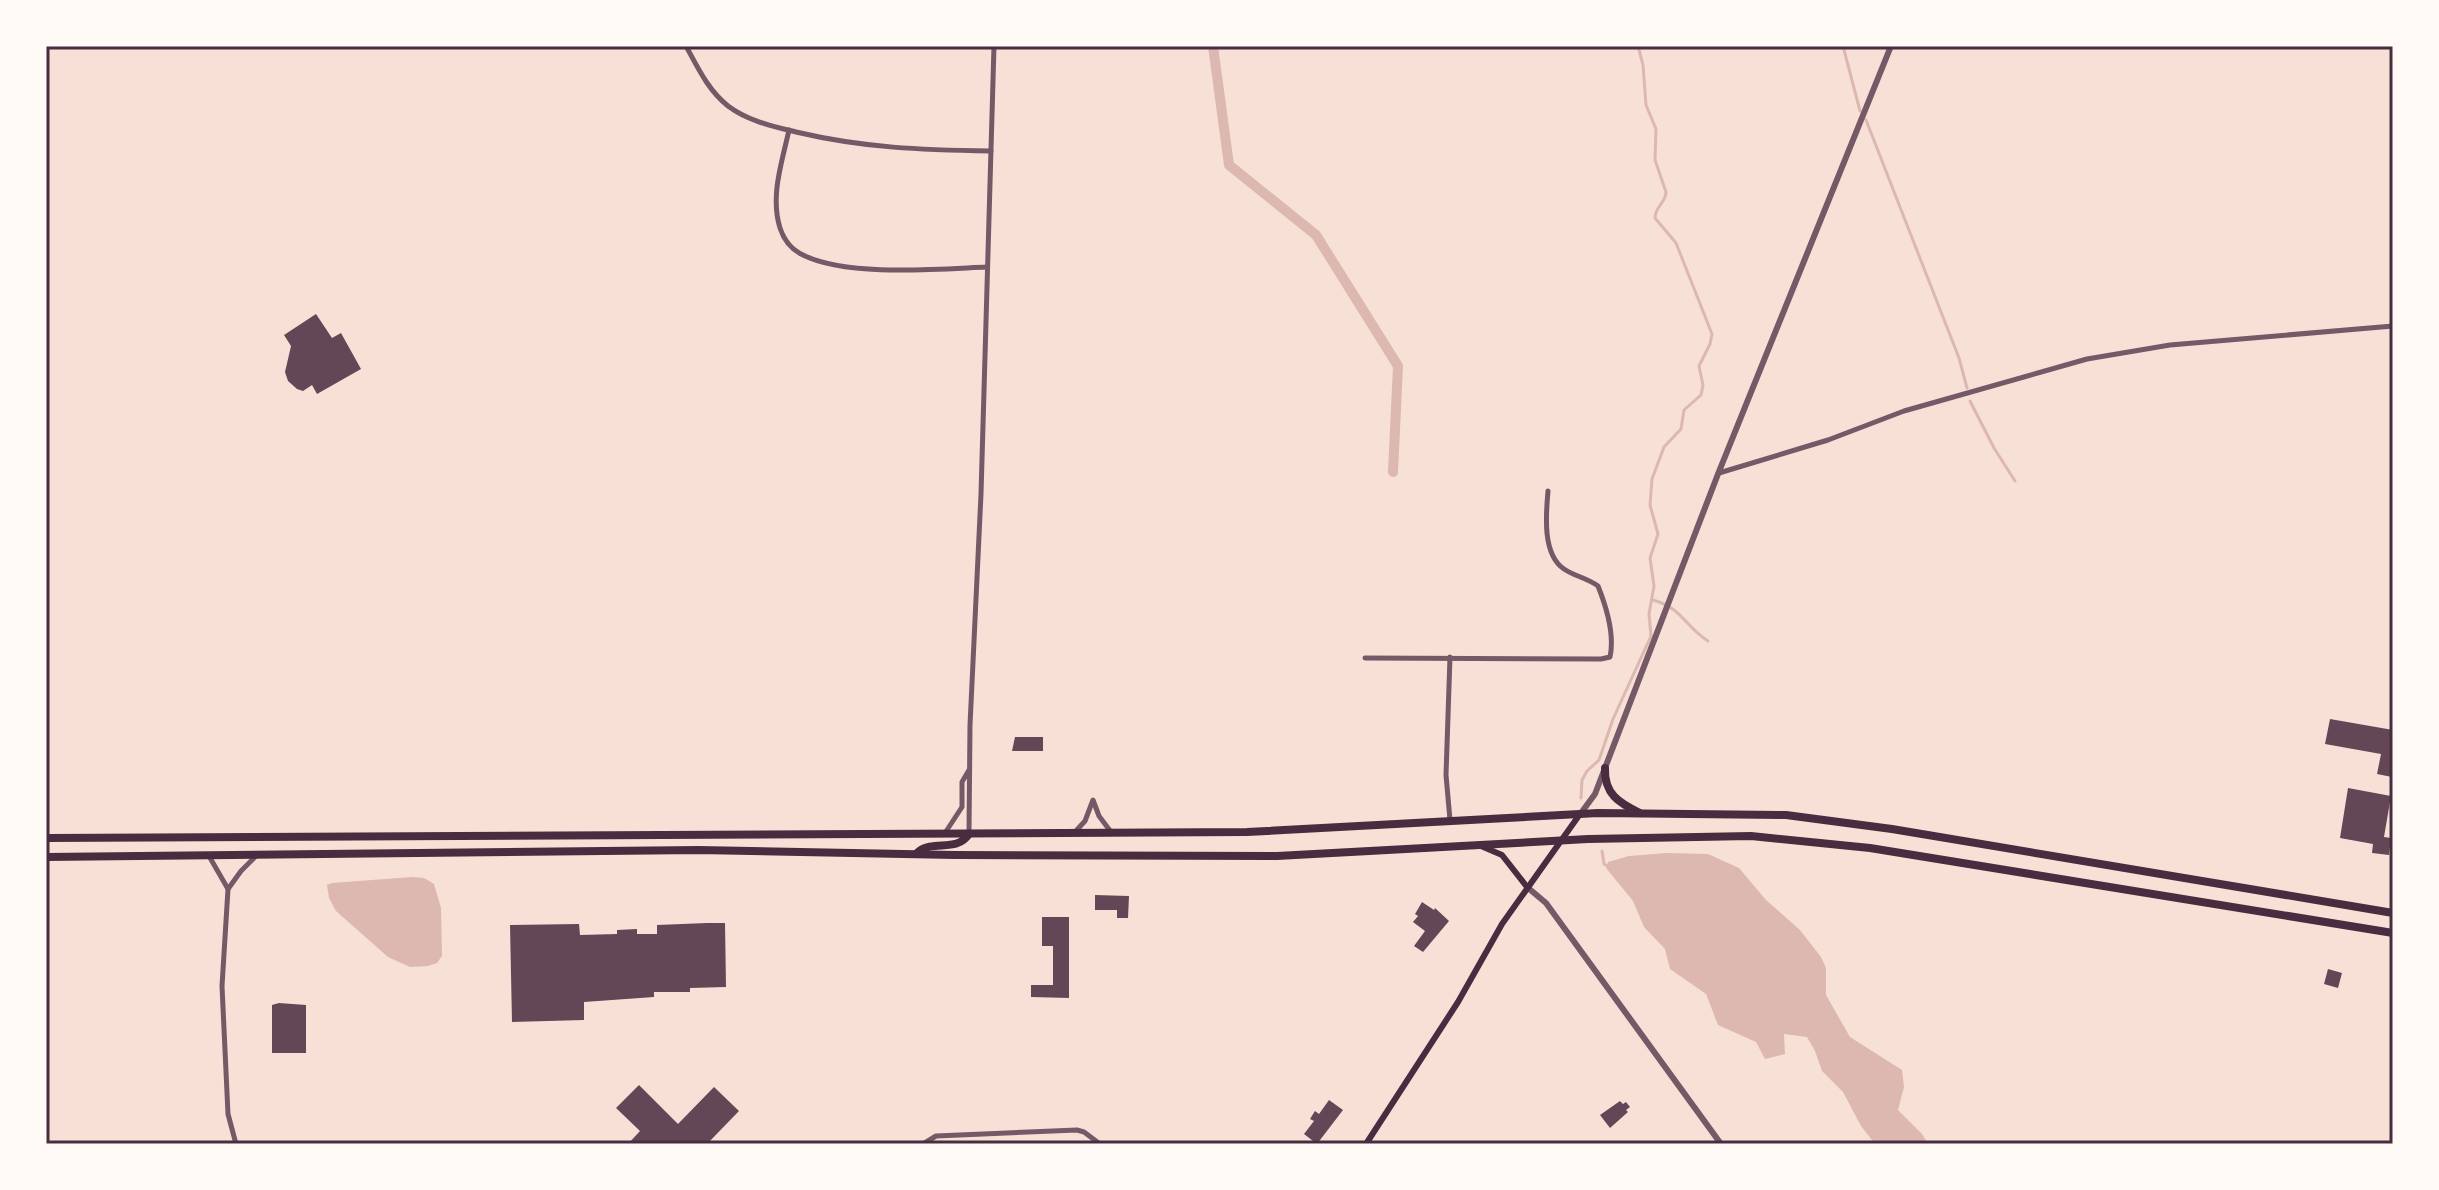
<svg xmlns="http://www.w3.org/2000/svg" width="2439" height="1190" font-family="Literata,serif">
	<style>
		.water { fill: #dcb8b0 }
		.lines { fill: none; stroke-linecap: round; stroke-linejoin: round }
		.stream { stroke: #dcb8b0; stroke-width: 3 }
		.canal { stroke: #dcb8b0; stroke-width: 10 }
		.building { fill: #644757 }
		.minor { stroke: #755966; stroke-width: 5 }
		.tertiary { stroke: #755966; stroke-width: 6 }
		.secondary { stroke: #4a2c40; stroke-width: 6 }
		.trunk { stroke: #4a2c40; stroke-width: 8 }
		.neatline { fill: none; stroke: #4a2c40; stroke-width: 3 }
	</style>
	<rect width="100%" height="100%" fill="#f7e1d7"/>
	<g class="water">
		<path d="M 1667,853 L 1708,854 L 1739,868 L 1766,900 L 1800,930 L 1821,957 L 1826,968 L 1826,995 L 1850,1037 L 1902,1070 L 1904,1087 L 1898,1110 L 1922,1134 L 1928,1144 L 1875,1144 L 1861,1126 L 1843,1092 L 1822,1071 L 1815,1051 L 1807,1037 L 1784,1034 L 1785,1054 L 1765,1059 L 1756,1042 L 1718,1025 L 1706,994 L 1670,969 L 1665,949 L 1644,927 L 1633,901 L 1606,868 L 1608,862 L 1629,856 Z"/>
		<path d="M 412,877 L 424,878 L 434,884 L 441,908 L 442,956 L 437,963 L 428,966 L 410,967 L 388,957 L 336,911 L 329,898 L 327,885 L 332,883 Z"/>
	</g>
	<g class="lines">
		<g class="stream">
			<path d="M 1843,46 L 1860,111"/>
			<path d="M 1866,120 L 1959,358 L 1967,388"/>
			<path d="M 1970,401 L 1994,448 L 2015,481"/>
			<path d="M 1653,600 C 1684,609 1684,626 1708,641"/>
			<path d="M 1581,798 L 1582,780 L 1587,771 L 1599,760 L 1613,719 L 1651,636 L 1649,614 L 1654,586 L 1650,558 L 1658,534 L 1650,505 L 1652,479 L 1664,447 L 1681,429 L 1684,410 L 1701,395 L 1703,385 L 1699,366 L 1710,344 L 1712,334 L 1676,243 L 1655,218 C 1655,206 1666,203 1666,192 L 1655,160 L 1656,129 L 1646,105 L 1643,65 L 1638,46"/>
			<path d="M 1602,851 L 1604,864 L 1609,867"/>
		</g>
		<path class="canal" d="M 1213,46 L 1229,165 L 1316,235 L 1398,366 L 1393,472"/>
	</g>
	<g class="building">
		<path d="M 316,314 L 332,338 L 341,333 L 361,369 L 317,394 L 312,385 L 303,391 L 297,389 L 288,381 L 285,372 L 291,346 L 284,335 Z"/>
		<path d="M 2330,719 L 2393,730 L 2392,777 L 2377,774 L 2381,754 L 2325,744 Z"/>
		<path d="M 1015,737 L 1043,737 L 1043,751 L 1012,751 Z"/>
		<path d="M 2348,788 L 2391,796 L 2384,837 L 2391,838 L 2389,855 L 2372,853 L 2373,844 L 2340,838 Z"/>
		<path d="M 1095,895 L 1129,896 L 1128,918 L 1117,918 L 1117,910 L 1095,910 Z"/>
		<path d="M 1422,902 L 1434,910 L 1435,908 L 1449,921 L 1423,952 L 1414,946 L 1425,931 L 1413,922 L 1418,916 L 1415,914 Z"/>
		<path d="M 1042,917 L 1069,917 L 1069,998 L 1031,997 L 1031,985 L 1053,985 L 1053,946 L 1042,946 Z"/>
		<path d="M 707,923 L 725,923 L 726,987 L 690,988 L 690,992 L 654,992 L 654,997 L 584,1002 L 584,1020 L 512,1022 L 510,925 L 579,924 L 580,935 L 617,934 L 617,930 L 637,929 L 637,934 L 657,934 L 657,925 Z"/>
		<path d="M 2328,969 L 2342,973 L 2338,988 L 2324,984 Z"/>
		<path d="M 279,1003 L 306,1005 L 306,1053 L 272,1053 L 272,1005 Z"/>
		<path d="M 639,1085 L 678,1124 L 714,1087 L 739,1111 L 707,1144 L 628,1144 L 640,1131 L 616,1108 Z"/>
		<path d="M 1329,1100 L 1343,1110 L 1317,1144 L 1304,1134 L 1314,1121 L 1310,1119 L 1315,1111 L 1319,1114 Z"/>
		<path d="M 1620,1101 L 1623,1104 L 1626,1102 L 1630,1107 L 1626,1110 L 1628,1112 L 1610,1128 L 1600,1115 Z"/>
	</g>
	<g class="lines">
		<g class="minor">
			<path d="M 686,46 C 698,68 708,90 728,106 C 748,121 772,126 796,132 C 864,148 922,150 991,151"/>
			<path d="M 789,130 C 782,162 770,196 780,228 C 784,240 792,250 803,255 C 847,277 938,269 987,267"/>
			<path d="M 1719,473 L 1828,440 L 1904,411 L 2087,359 L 2170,345 L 2393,326"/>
			<path d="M 1450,657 L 1446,775 L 1450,820"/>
			<path d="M 1365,658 L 1601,659 L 1610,657 C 1615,634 1606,606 1598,586 C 1587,578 1574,576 1564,569 C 1542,554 1546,514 1548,491"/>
			<path d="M 969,832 L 970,725 L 981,494 L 994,46"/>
			<path d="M 945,833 L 962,807 L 962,782 L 969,770"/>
			<path d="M 1074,833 L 1085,821 L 1093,800 L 1099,816 L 1111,832"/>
			<path d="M 209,856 L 228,889 L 241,871 L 256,856"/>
			<path d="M 228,889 L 222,986 L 228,1114 L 236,1144"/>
			<path d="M 923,1144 L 936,1136 L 1077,1130 L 1084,1132 L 1100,1144"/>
		</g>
		<g class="tertiary">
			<path d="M 1581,813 L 1595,794 L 1605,768 L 1718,474 L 1891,46"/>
			<path d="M 1527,887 L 1546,903 L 1721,1144"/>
		</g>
		<g class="secondary">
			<path d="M 1481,846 L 1502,855 L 1527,887"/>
			<path d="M 1366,1144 L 1458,1002 L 1502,924 L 1580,814"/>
		</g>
		<g class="trunk">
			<path d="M 1605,768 C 1604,794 1619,803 1640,813"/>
			<path d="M 46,838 L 1247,832 L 1598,813 L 1786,815 L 1892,829 L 2393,913"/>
			<path d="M 918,852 C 934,839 956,853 969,834"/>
			<path d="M 46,857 L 699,850 L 955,855 L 1277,856 L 1588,839 L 1751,836 L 1870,848 L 2393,933"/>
		</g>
	</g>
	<rect width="2439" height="1190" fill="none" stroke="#fffaf5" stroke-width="96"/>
	<rect x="48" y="48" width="2343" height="1094" class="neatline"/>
</svg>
